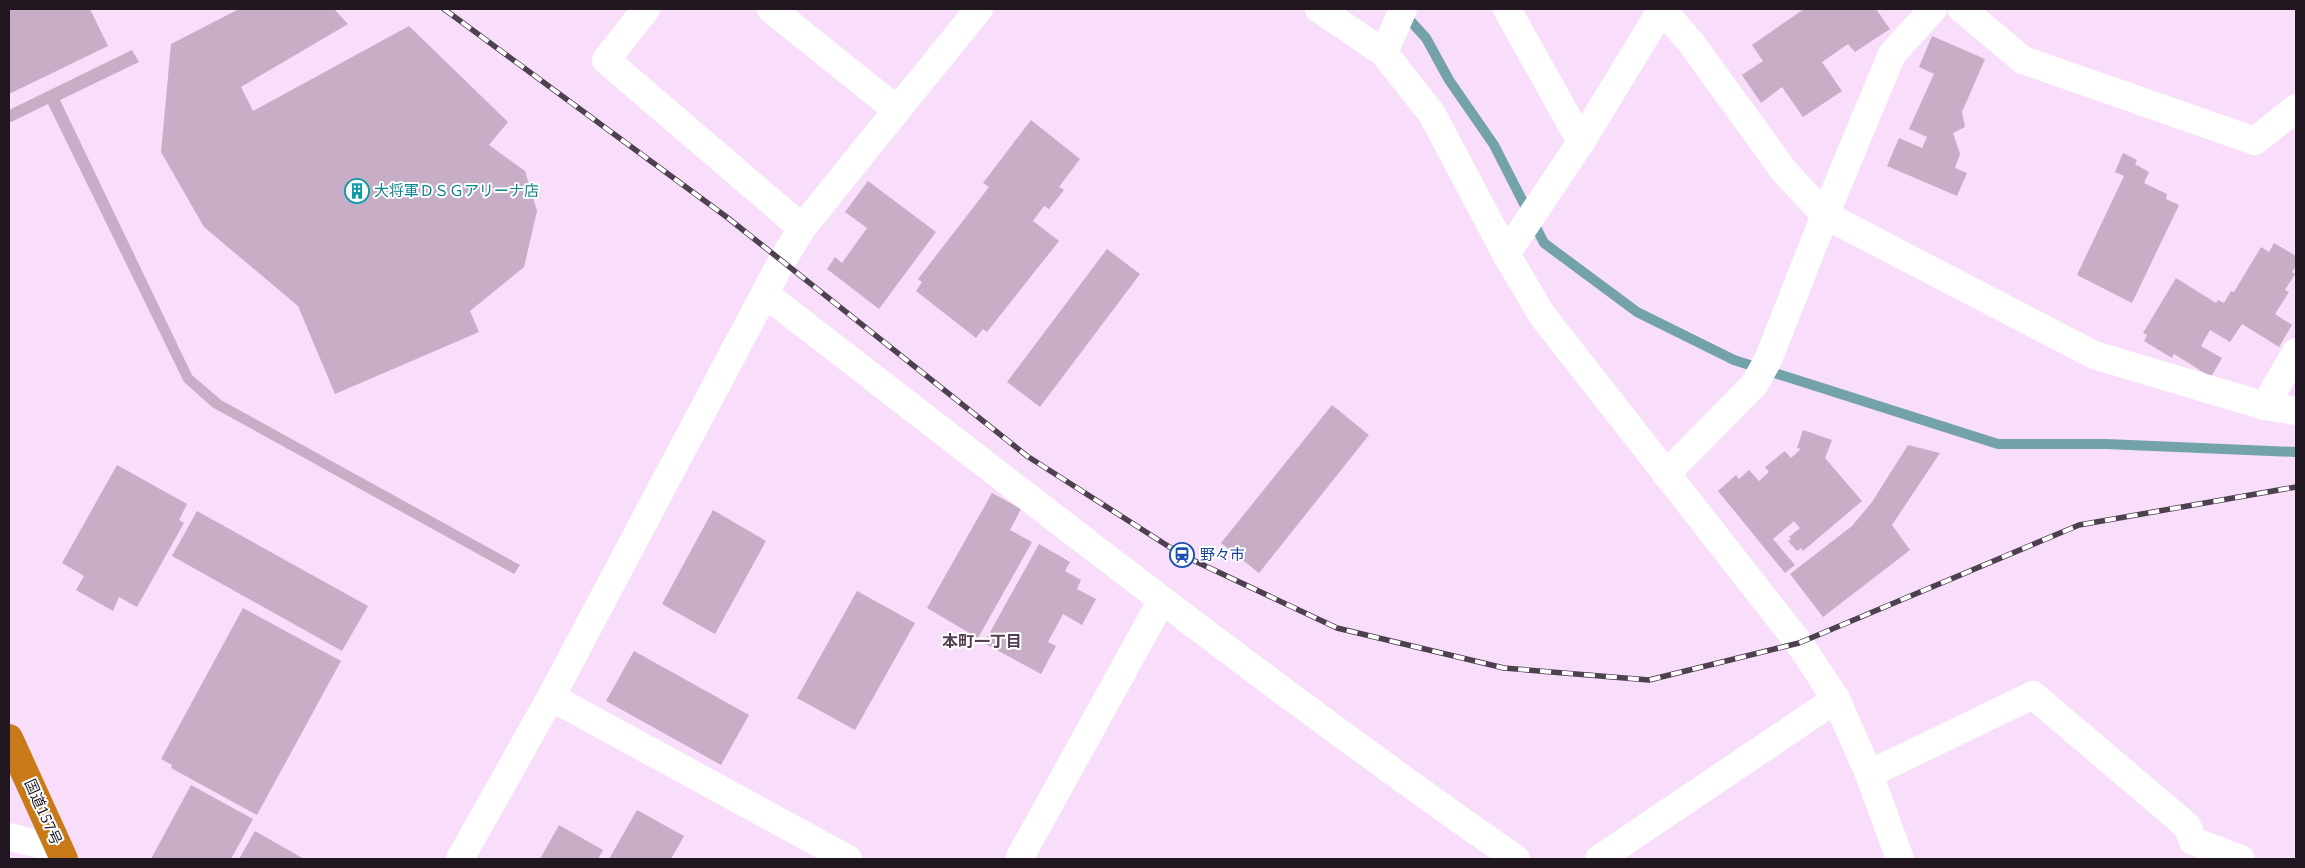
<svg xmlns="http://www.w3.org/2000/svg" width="2305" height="868" font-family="'Noto Serif','Noto Sans JP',serif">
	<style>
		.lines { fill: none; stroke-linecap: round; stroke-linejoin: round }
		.stream { stroke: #73a2a9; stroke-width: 10 }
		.building { fill: #c8adc7 }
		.street { stroke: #fff; stroke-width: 28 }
		.secondary { stroke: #fff; stroke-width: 28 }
		.highway { stroke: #c77a17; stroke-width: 28 }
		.rail-casing { stroke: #4d414f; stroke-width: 5.5 }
		.rail { stroke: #fff; stroke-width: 4; stroke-dasharray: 11; stroke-linecap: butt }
		.labels { text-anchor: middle; stroke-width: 4; stroke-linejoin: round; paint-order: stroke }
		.culture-label { font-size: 15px; fill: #0d838f; stroke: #fff; text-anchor: start }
		.transit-label { font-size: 15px; fill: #164399; stroke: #fff; text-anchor: start }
		.street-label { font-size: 15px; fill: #1f1620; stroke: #fff }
		.neighbourhood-label { font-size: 16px; font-weight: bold; fill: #523d54; stroke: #fff }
	</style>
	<rect width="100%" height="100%" fill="#f8defa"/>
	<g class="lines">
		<path class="stream" d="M 1404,14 L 1426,38 L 1449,80 L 1494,145 L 1544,243 L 1637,312 L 1734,360 L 1998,444 L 2106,444 L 2296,452"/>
	</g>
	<g class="building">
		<path d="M 9,9 L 90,9 L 108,46 L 9,94 Z"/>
		<path d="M 239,9 L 334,9 L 348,24 L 241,87 L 253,111 L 409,26 L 508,122 L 489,145 L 525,171 L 537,211 L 524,267 L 470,311 L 479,332 L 335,394 L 298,306 L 204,227 L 161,152 L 171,44 Z"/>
		<path d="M 1804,9 L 1876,9 L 1890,29 L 1855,52 L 1848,44 L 1822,62 L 1842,91 L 1803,117 L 1782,87 L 1761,103 L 1742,75 L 1763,61 L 1752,45 Z"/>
		<path d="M 1932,36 L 1985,59 L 1962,112 L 1965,127 L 1953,133 L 1960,154 L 1955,168 L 1967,173 L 1957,196 L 1887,166 L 1899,138 L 1922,148 L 1927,137 L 1909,129 L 1934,74 L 1919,67 Z"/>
		<path d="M 132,50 L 139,62 L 60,100 L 192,375 L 221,400 L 520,565 L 514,574 L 212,407 L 184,382 L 48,104 L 9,123 L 9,110 Z"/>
		<path d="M 1031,120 L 1080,159 L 1059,187 L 1064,190 L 1049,209 L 1044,206 L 1033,221 L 1059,241 L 987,332 L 983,329 L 976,338 L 916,291 L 922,282 L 918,279 L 989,187 L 983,183 Z"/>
		<path d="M 2123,153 L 2137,160 L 2135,164 L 2149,172 L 2144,183 L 2167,194 L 2166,199 L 2179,205 L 2132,303 L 2077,275 L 2124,176 L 2115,172 Z"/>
		<path d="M 868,181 L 936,232 L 879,309 L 827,269 L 835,257 L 842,263 L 867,228 L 845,212 Z"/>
		<path d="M 2274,243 L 2296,256 L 2296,266 L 2292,272 L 2295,274 L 2285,290 L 2289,292 L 2275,314 L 2292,325 L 2279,347 L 2242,324 L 2230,342 L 2210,330 L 2201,346 L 2222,358 L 2211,377 L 2174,354 L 2172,358 L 2144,341 L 2147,335 L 2143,333 L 2176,278 L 2216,303 L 2218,300 L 2224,303 L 2231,291 L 2234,292 L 2261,247 L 2269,252 Z"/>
		<path d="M 1107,249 L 1140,274 L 1040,407 L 1007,382 Z"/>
		<path d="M 1332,405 L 1369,435 L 1259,573 L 1221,543 Z"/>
		<path d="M 1803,430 L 1832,440 L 1825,458 L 1862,501 L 1803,551 L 1801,548 L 1797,551 L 1788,541 L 1791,539 L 1789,537 L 1800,528 L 1794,521 L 1773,539 L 1795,565 L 1785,573 L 1718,491 L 1736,475 L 1739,479 L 1749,470 L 1759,481 L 1769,472 L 1765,467 L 1785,451 L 1791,458 L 1801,449 L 1797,448 Z"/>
		<path d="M 1908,445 L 1940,453 L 1892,525 L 1910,550 L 1823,617 L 1790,574 L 1852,526 L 1872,502 Z"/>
		<path d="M 117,465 L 187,504 L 179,520 L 184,523 L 137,607 L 119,597 L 113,611 L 76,590 L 84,576 L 62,563 Z"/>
		<path d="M 992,493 L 1021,509 L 1010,530 L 1032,542 L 978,638 L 927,608 Z"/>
		<path d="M 713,510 L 766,541 L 715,634 L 662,604 Z"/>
		<path d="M 197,511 L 368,606 L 342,651 L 172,556 Z"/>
		<path d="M 1039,544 L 1070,562 L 1065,571 L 1081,580 L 1077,589 L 1096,599 L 1082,625 L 1063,614 L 1048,642 L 1056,646 L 1041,674 L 984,643 Z"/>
		<path d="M 857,591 L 915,623 L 855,730 L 797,698 Z"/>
		<path d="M 243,608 L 341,661 L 257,815 L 171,768 L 172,765 L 161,759 Z"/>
		<path d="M 634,651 L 749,715 L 721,765 L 606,701 Z"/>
		<path d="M 191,785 L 253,819 L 231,859 L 151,859 Z"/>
		<path d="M 637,810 L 684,836 L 671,859 L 609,859 Z"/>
		<path d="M 559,825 L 603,850 L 598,859 L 540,859 Z"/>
		<path d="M 255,831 L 304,859 L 239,859 Z"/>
	</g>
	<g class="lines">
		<g class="street">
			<path d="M 771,9 L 897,110 L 802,228"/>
			<path d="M 1507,9 L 1581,142"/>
			<path d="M 1662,9 L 1692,44 L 1784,171 L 1825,215 L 2094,355 L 2265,406"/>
			<path d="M 1962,9 L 2023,60 L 2255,141 L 2296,108"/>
			<path d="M 1384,53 L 1403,9"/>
			<path d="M 897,110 L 979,9"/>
			<path d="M 1506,254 L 1581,142 L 1662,9"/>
			<path d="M 765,294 C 1013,485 1259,680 1516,859"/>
			<path d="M 2296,352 L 2265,406 L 2296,411"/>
			<path d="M 1666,474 L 1754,385 L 1768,360 L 1825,215 L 1892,54 L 1933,9"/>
			<path d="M 551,697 L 848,859"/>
			<path d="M 1869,774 L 2033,695 L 2187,826 L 2193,841 L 2241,859"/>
			<path d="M 9,837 L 59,849"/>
			<path d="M 460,859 L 551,697 L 782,261 L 802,228 L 606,60 L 646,9"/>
			<path d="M 1019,859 L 1162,600"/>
			<path d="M 1599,859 L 1836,699"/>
		</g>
		<path class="secondary" d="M 1319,9 L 1384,53 L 1432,114 L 1506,254 L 1542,315 L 1799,643 L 1836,699 L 1869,774 L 1900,859"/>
		<path class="highway" d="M 9,738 L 64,859"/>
		<defs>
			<path id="rail" d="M 444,9 L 728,218 L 1027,456 L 1182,555 L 1337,628 L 1504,668 L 1649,680 L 1799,643 L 2079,525 L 2296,487"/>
		</defs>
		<use href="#rail" class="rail-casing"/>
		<use href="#rail" class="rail"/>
	</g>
	<defs>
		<symbol id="building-ring" viewBox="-11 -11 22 22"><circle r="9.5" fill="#fff" stroke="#0f9aa8" stroke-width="1.5"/><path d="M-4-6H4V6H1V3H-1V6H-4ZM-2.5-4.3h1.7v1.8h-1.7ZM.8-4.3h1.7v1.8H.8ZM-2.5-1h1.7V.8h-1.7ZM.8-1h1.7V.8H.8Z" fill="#0f9aa8"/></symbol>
		<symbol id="station-ring" viewBox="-11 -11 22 22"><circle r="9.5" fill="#fff" stroke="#1a4fb4" stroke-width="1.5"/><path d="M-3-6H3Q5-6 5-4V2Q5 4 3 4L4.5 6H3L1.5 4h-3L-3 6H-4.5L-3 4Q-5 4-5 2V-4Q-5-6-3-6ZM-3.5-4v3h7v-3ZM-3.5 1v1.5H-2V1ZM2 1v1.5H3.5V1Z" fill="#1a4fb4"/></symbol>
	</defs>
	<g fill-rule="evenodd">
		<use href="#building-ring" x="343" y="177" width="28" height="28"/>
		<use href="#station-ring" x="1168" y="541" width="28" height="28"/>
	</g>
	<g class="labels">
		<g class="culture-label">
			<text x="374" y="196">大将軍ＤＳＧアリーナ店</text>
		</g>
		<g class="transit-label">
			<text x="1200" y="560">野々市</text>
		</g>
		<g class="street-label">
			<text transform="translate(43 812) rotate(66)" y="5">国道157号</text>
		</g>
		<g class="neighbourhood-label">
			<text x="982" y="647">本町一丁目</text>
		</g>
	</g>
	<rect width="2305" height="868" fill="none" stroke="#1f1620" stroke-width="20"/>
</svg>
